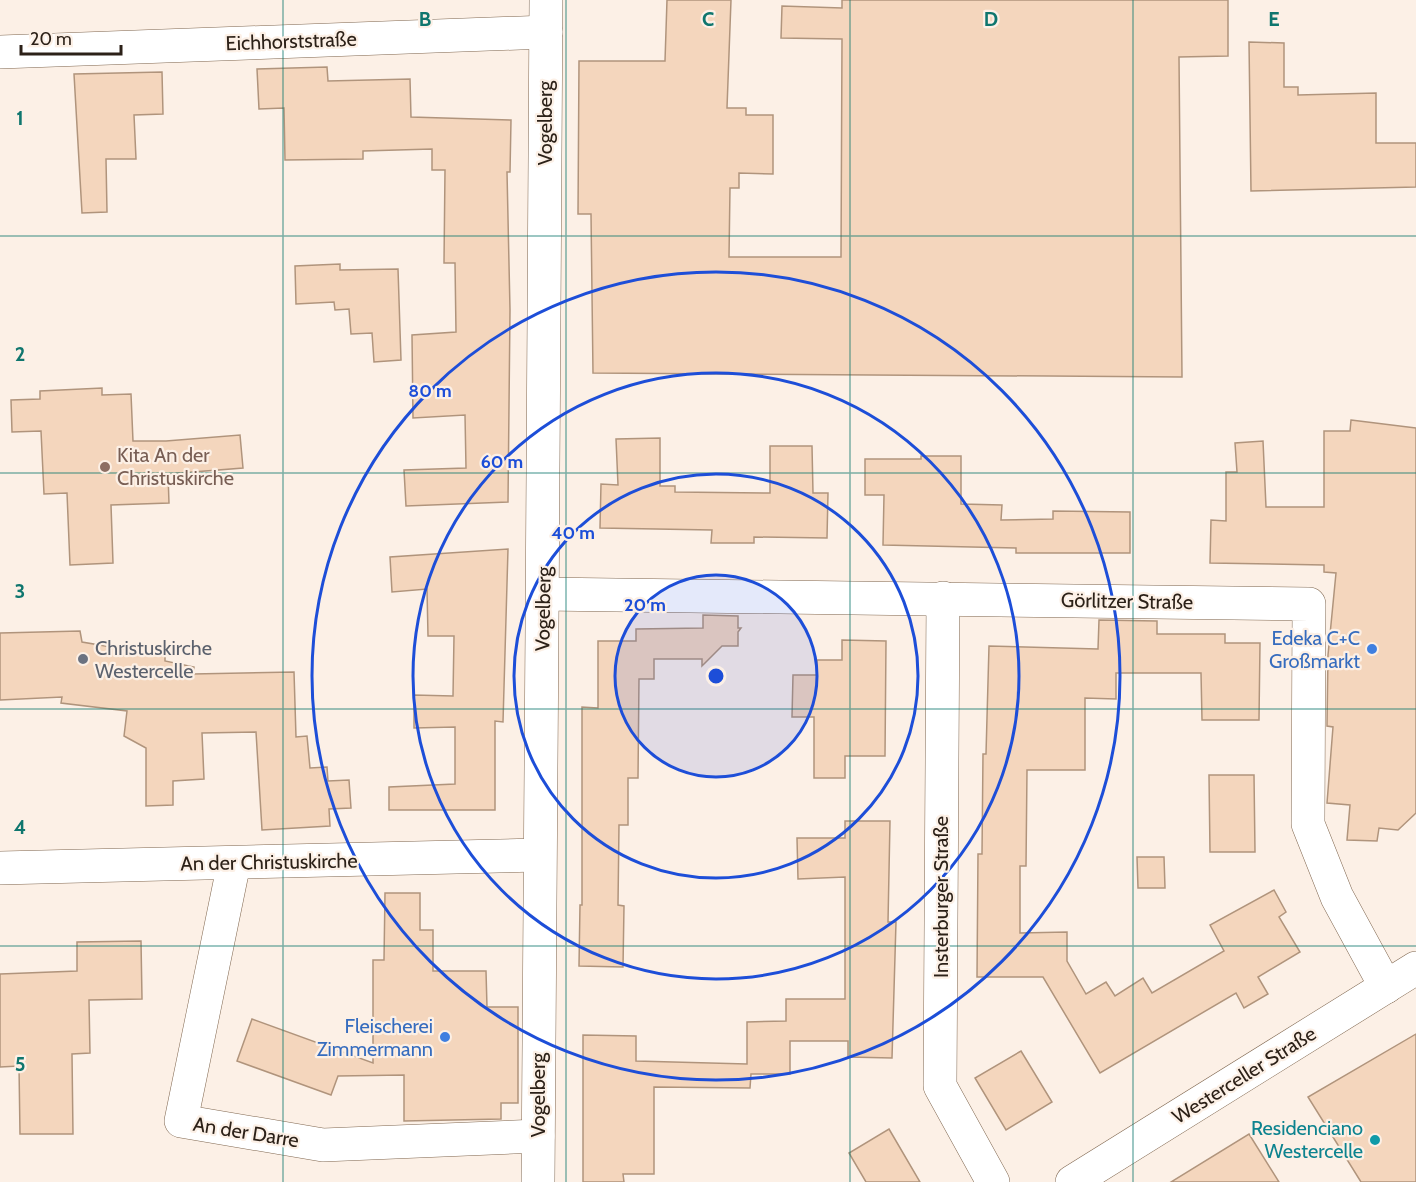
<svg xmlns="http://www.w3.org/2000/svg" width="1416" height="1182" font-family="Cabin,sans-serif">
	<style>
		.building { fill: #f4d6bd; stroke: #b0947c; stroke-width: 1.5 }
		.lines { fill: none; stroke-linecap: round; stroke-linejoin: round }
		.minor-casing { stroke: #816851; stroke-width: 34 }
		.minor { stroke: #fff; stroke-width: 33 }
		.grid { fill: none; stroke: #0f766e; stroke-width: 1.5; stroke-opacity: 0.55 }
		.ring { fill: none; stroke: #1d4ed8; stroke-width: 3 }
		.education-dot { fill: #8d6e63; stroke: #fcf0e6; stroke-width: 2 }
		.shop-dot { fill: #3f7fe0; stroke: #fcf0e6; stroke-width: 2 }
		.worship-dot { fill: #6b7280; stroke: #fcf0e6; stroke-width: 2 }
		.culture-dot { fill: #0f9aa8; stroke: #fcf0e6; stroke-width: 2 }
		.labels { text-anchor: middle; stroke-width: 4.5; stroke-linejoin: round; paint-order: stroke }
		.street-label { font-size: 20px; fill: #2c2118; stroke: #fcf0e6 }
		.education-label { font-size: 20px; fill: #785e54; stroke: #fcf0e6; text-anchor: start }
		.shop-label { font-size: 20px; fill: #366cbe; stroke: #fcf0e6; text-anchor: end }
		.worship-label { font-size: 20px; fill: #5b616d; stroke: #fcf0e6; text-anchor: start }
		.culture-label { font-size: 20px; fill: #0d838f; stroke: #fcf0e6; text-anchor: end }
		.grid-label { font-size: 20px; text-anchor: middle; font-weight: bold; fill: #0f766e; stroke: #fcf0e6; stroke-width: 4.5; stroke-linejoin: round; paint-order: stroke }
		.centre { fill: #1d4ed8; stroke: #fcf0e6; stroke-width: 3 }
		.ring-label { font-size: 18px; text-anchor: middle; font-weight: bold; fill: #1d4ed8; stroke: #fcf0e6; stroke-width: 4.5; stroke-linejoin: round; paint-order: stroke }
	</style>
	<rect width="100%" height="100%" fill="#fcf0e6"/>
	<g class="building">
		<path d="M 667,0 L 731,0 L 727,108 L 746,108 L 746,115 L 773,115 L 773,174 L 739,173 L 739,188 L 730,188 L 729,257 L 841,257 L 842,39 L 781,38 L 782,6 L 842,8 L 842,0 L 1228,0 L 1228,56 L 1179,57 L 1182,377 L 593,373 L 591,214 L 578,214 L 579,61 L 665,61 Z"/>
		<path d="M 1249,42 L 1284,43 L 1284,87 L 1298,87 L 1298,95 L 1376,93 L 1376,143 L 1416,143 L 1416,187 L 1251,191 Z"/>
		<path d="M 327,67 L 328,81 L 410,79 L 411,117 L 511,120 L 510,172 L 507,172 L 510,310 L 508,502 L 406,506 L 404,470 L 466,468 L 465,415 L 413,418 L 412,335 L 456,332 L 455,263 L 444,263 L 445,170 L 432,170 L 432,149 L 363,151 L 363,159 L 285,160 L 284,108 L 259,109 L 257,69 Z"/>
		<path d="M 162,72 L 163,114 L 134,115 L 136,159 L 106,159 L 107,212 L 82,213 L 74,74 Z"/>
		<path d="M 340,264 L 340,270 L 398,269 L 401,360 L 374,362 L 372,333 L 351,334 L 349,309 L 335,310 L 334,302 L 296,304 L 295,266 Z"/>
		<path d="M 102,388 L 102,395 L 131,394 L 133,441 L 166,441 L 240,435 L 243,468 L 168,474 L 169,503 L 111,505 L 113,563 L 70,565 L 67,493 L 44,494 L 41,431 L 12,432 L 11,400 L 40,399 L 40,391 Z"/>
		<path d="M 1351,420 L 1416,428 L 1416,813 L 1398,830 L 1379,828 L 1377,841 L 1347,840 L 1350,805 L 1327,803 L 1333,727 L 1327,726 L 1328,655 L 1336,573 L 1324,572 L 1324,565 L 1210,563 L 1211,520 L 1226,521 L 1226,472 L 1237,472 L 1235,443 L 1263,441 L 1266,507 L 1324,507 L 1324,431 L 1350,431 Z"/>
		<path d="M 660,438 L 660,486 L 675,486 L 675,492 L 770,493 L 770,446 L 812,446 L 813,493 L 828,493 L 827,538 L 754,537 L 754,543 L 711,543 L 712,530 L 600,528 L 601,484 L 618,485 L 616,439 Z"/>
		<path d="M 921,456 L 961,456 L 961,504 L 1002,505 L 1001,520 L 1053,519 L 1053,511 L 1130,512 L 1130,553 L 1016,553 L 1016,548 L 883,545 L 884,495 L 865,495 L 865,459 L 921,459 Z"/>
		<path d="M 508,549 L 503,722 L 495,721 L 495,810 L 389,810 L 389,787 L 455,784 L 455,727 L 414,728 L 414,695 L 453,696 L 454,636 L 428,636 L 427,589 L 392,592 L 390,557 Z"/>
		<path d="M 703,615 L 738,616 L 738,628 L 741,628 L 738,632 L 738,646 L 722,646 L 702,666 L 702,659 L 654,659 L 654,679 L 639,679 L 638,778 L 628,778 L 628,825 L 619,825 L 618,905 L 624,906 L 623,967 L 579,966 L 580,905 L 582,905 L 582,707 L 598,708 L 598,641 L 636,641 L 636,629 L 703,628 Z"/>
		<path d="M 1099,620 L 1157,621 L 1157,634 L 1225,634 L 1225,643 L 1260,643 L 1259,720 L 1202,720 L 1201,673 L 1116,673 L 1116,699 L 1085,698 L 1085,770 L 1027,770 L 1026,866 L 1020,866 L 1020,933 L 1067,932 L 1067,961 L 1086,994 L 1106,982 L 1115,996 L 1143,978 L 1152,993 L 1224,951 L 1210,925 L 1274,890 L 1286,912 L 1279,917 L 1300,952 L 1258,977 L 1268,994 L 1244,1008 L 1236,993 L 1100,1073 L 1043,977 L 977,977 L 978,854 L 982,854 L 983,754 L 986,754 L 989,646 L 1098,649 Z"/>
		<path d="M 80,631 L 82,642 L 165,656 L 165,661 L 194,667 L 193,674 L 294,672 L 296,737 L 307,736 L 310,768 L 327,767 L 328,781 L 349,780 L 351,808 L 329,809 L 330,826 L 262,830 L 256,732 L 202,733 L 204,779 L 173,781 L 173,805 L 146,806 L 146,748 L 124,736 L 127,711 L 61,703 L 62,697 L 0,700 L 0,633 Z"/>
		<path d="M 842,640 L 886,641 L 885,756 L 845,756 L 845,778 L 814,778 L 814,717 L 792,717 L 793,675 L 817,675 L 817,660 L 842,660 Z"/>
		<path d="M 1209,775 L 1254,775 L 1255,852 L 1210,852 Z"/>
		<path d="M 845,821 L 890,821 L 888,922 L 896,922 L 892,1058 L 848,1057 L 848,1041 L 790,1041 L 790,1074 L 751,1074 L 750,1088 L 654,1087 L 654,1174 L 623,1174 L 624,1182 L 583,1182 L 583,1035 L 636,1036 L 636,1061 L 747,1064 L 747,1022 L 786,1021 L 786,999 L 845,999 L 845,877 L 798,879 L 797,838 L 845,838 Z"/>
		<path d="M 1137,857 L 1164,857 L 1165,888 L 1138,888 Z"/>
		<path d="M 385,893 L 420,893 L 420,930 L 433,930 L 433,971 L 486,971 L 487,1007 L 518,1007 L 518,1103 L 501,1103 L 501,1119 L 404,1121 L 404,1075 L 338,1076 L 331,1095 L 237,1061 L 252,1019 L 373,1063 L 373,960 L 384,960 Z"/>
		<path d="M 141,941 L 142,999 L 89,1000 L 90,1053 L 72,1054 L 73,1134 L 20,1134 L 19,1066 L 0,1067 L 0,974 L 77,971 L 77,942 Z"/>
		<path d="M 1416,1034 L 1416,1182 L 1361,1182 L 1308,1097 Z"/>
		<path d="M 1021,1051 L 1052,1102 L 1006,1130 L 975,1078 Z"/>
		<path d="M 889,1129 L 920,1182 L 866,1182 L 849,1153 Z"/>
		<path d="M 1249,1134 L 1279,1182 L 1171,1182 Z"/>
	</g>
	<g class="lines">
		<defs>
			<g id="minor">
				<path d="M 0,52 L 546,32"/>
				<path d="M 543,594 L 1309,604 L 1308,824 L 1337,897 L 1386,987"/>
				<path d="M 943,598 L 940,1086 L 993,1182"/>
				<path d="M 234,863 L 181,1121 L 323,1145 L 538,1136"/>
				<path d="M 0,868 L 538,855"/>
				<path d="M 538,1182 C 539,788 546,394 546,0"/>
				<path d="M 1072,1182 L 1416,968"/>
			</g>
		</defs>
		<use href="#minor" class="minor-casing"/>
		<use href="#minor" class="minor"/>
	</g>
	<path class="grid" d="M 283,0 L 283,1182M 566,0 L 566,1182M 850,0 L 850,1182M 1133,0 L 1133,1182M 0,236 L 1416,236M 0,473 L 1416,473M 0,709 L 1416,709M 0,946 L 1416,946"/>
	<circle cx="716" cy="676" r="101" fill="#1d4ed8" fill-opacity=".12"/>
	<g class="ring">
		<circle cx="716" cy="676" r="101"/>
		<circle cx="716" cy="676" r="202"/>
		<circle cx="716" cy="676" r="303"/>
		<circle cx="716" cy="676" r="404"/>
	</g>
	<circle class="education-dot" cx="105" cy="467" r="6"/>
	<g class="shop-dot">
		<circle cx="1372" cy="649" r="6"/>
		<circle cx="445" cy="1037" r="6"/>
	</g>
	<circle class="worship-dot" cx="83" cy="659" r="6"/>
	<circle class="culture-dot" cx="1375" cy="1140" r="6"/>
	<g class="labels">
		<g class="street-label">
			<text transform="translate(291 41) rotate(-2)" y="7">Eichhorststraße</text>
			<text transform="translate(545 123) rotate(-90)" y="7">Vogelberg</text>
			<text transform="translate(1127 601) rotate(1)" y="7">Görlitzer Straße</text>
			<text transform="translate(543 609) rotate(-89)" y="7">Vogelberg</text>
			<text transform="translate(269 862) rotate(-1)" y="7">An der Christuskirche</text>
			<text transform="translate(941 897) rotate(-90)" y="7">Insterburger Straße</text>
			<text transform="translate(1244 1075) rotate(-32)" y="7">Westerceller Straße</text>
			<text transform="translate(538 1095) rotate(-90)" y="7">Vogelberg</text>
			<text transform="translate(246 1132) rotate(9)" y="7">An der Darre</text>
		</g>
		<g class="education-label">
			<text x="117" y="462">Kita An der<tspan x="117" dy="23">Christuskirche</tspan></text>
		</g>
		<g class="shop-label">
			<text x="1360" y="645">Edeka C+C<tspan x="1360" dy="23">Großmarkt</tspan></text>
			<text x="433" y="1033">Fleischerei<tspan x="433" dy="23">Zimmermann</tspan></text>
		</g>
		<g class="worship-label">
			<text x="95" y="655">Christuskirche<tspan x="95" dy="23">Westercelle</tspan></text>
		</g>
		<g class="culture-label">
			<text x="1363" y="1135">Residenciano<tspan x="1363" dy="23">Westercelle</tspan></text>
		</g>
	</g>
	<g class="grid-label">
		<text x="425" y="26">B</text>
		<text x="708" y="26">C</text>
		<text x="991" y="26">D</text>
		<text x="1274" y="26">E</text>
		<text x="20" y="125">1</text>
		<text x="20" y="361">2</text>
		<text x="20" y="598">3</text>
		<text x="20" y="834">4</text>
		<text x="20" y="1071">5</text>
	</g>
	<circle cx="716" cy="676" r="9" class="centre"/>
	<g class="ring-label">
		<text x="430" y="397">80 m</text>
		<text x="502" y="468">60 m</text>
		<text x="573" y="539">40 m</text>
		<text x="645" y="611">20 m</text>
	</g>
	<path d="M21 45v9h100v-9" fill="none" stroke="#2c2118" stroke-width="3"/>
	<text x="30" y="45" font-size="18" fill="#2c2118" stroke="#fcf0e6" stroke-width="4.5" paint-order="stroke">20 m</text>
</svg>
